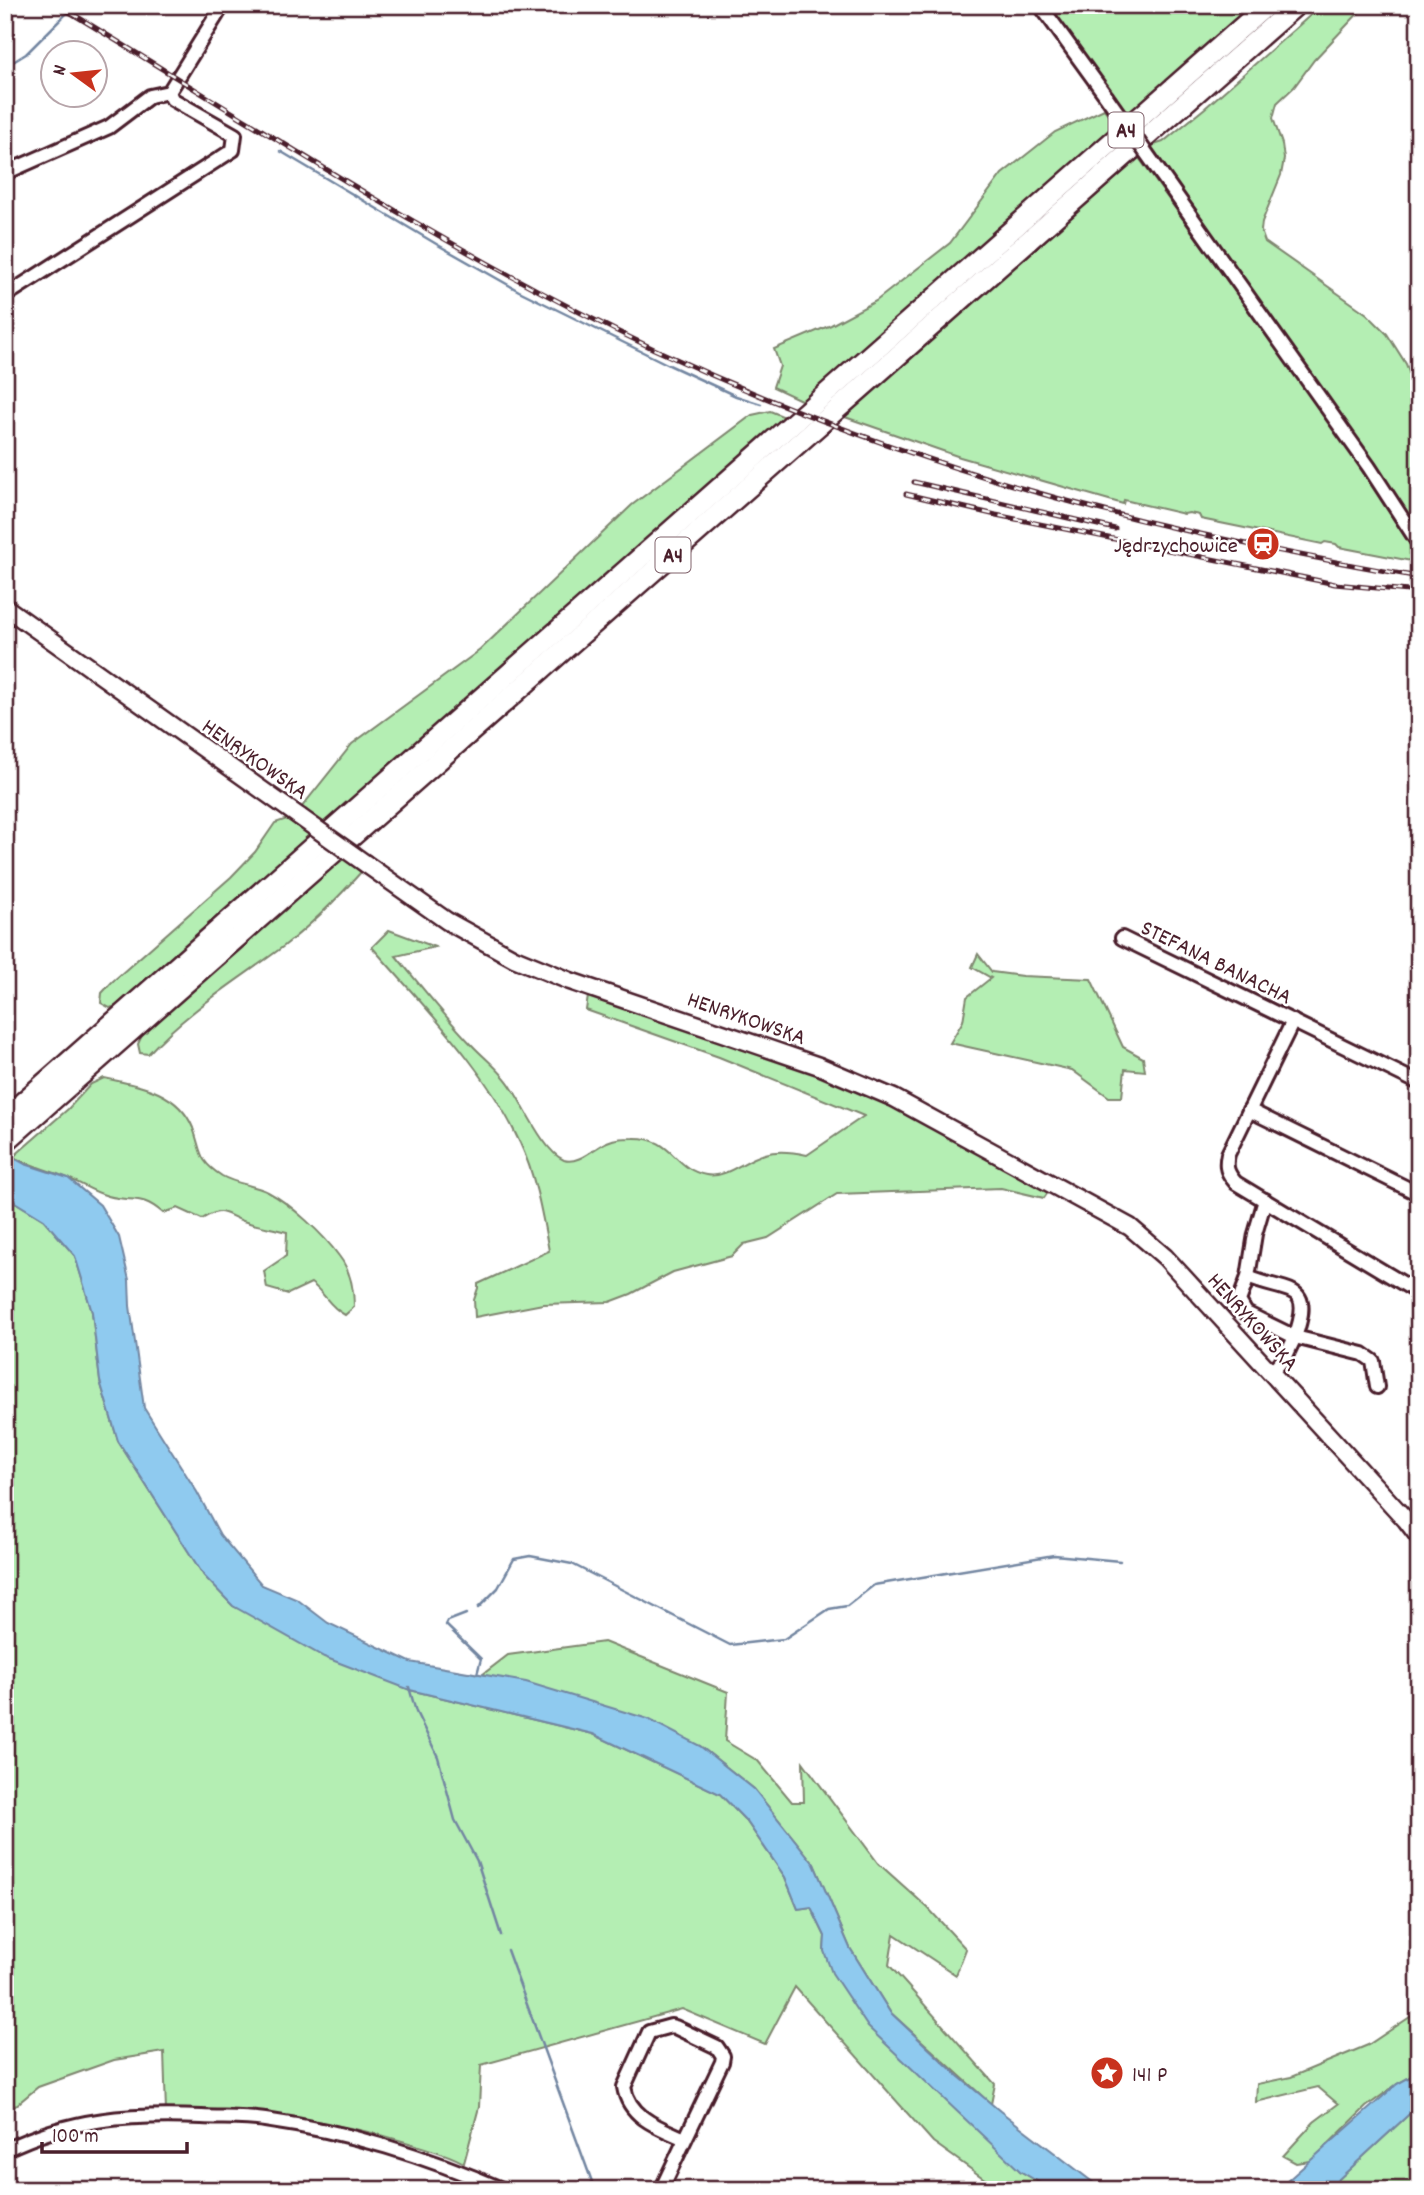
<svg xmlns="http://www.w3.org/2000/svg" width="1424" height="2195" font-family="Dekko,sans-serif">
	<style>
		.green { fill: #b4eeb3; stroke: #7f866f; stroke-width: 2 }
		.water { fill: #8fcaef; stroke: #7386a1; stroke-width: 2 }
		.lines { fill: none; stroke-linecap: round; stroke-linejoin: round }
		.stream { stroke: #7386a1; stroke-width: 2.5 }
		.minor-casing { stroke: #4a1f2b; stroke-width: 18 }
		.major-casing { stroke: #4a1f2b; stroke-width: 21 }
		.highway-casing { stroke: #4a1f2b; stroke-width: 24 }
		.minor { stroke: #fff; stroke-width: 12 }
		.major { stroke: #fff; stroke-width: 16 }
		.highway { stroke: #fff; stroke-width: 19 }
		.rail-casing { stroke: #4a1f2b; stroke-width: 5 }
		.rail { stroke: #fff; stroke-width: 2.5; stroke-dasharray: 8; stroke-linecap: butt }
		.minor-bridge-casing { stroke: #4a1f2b; stroke-width: 18; stroke-linecap: butt }
		.major-bridge-casing { stroke: #4a1f2b; stroke-width: 21; stroke-linecap: butt }
		.minor-bridge { stroke: #fff; stroke-width: 12 }
		.major-bridge { stroke: #fff; stroke-width: 16 }
		.labels { text-anchor: middle; stroke-width: 5; stroke-linejoin: round; paint-order: stroke }
		.shield { fill: #fff; stroke: #80626b; stroke-width: 2 }
		.shield-label { font-size: 21px; font-weight: bold; fill: #4a1f2b }
		.poi-label { font-size: 23px; fill: #4a1f2b; stroke: #fff; text-anchor: end }
		.street-label { font-size: 23px; fill: #4a1f2b; stroke: #fff }
	</style>
	<rect width="100%" height="100%" fill="#fff"/>
	<filter id="ink" filterUnits="userSpaceOnUse"><feTurbulence type="fractalNoise" baseFrequency=".0143" numOctaves="2"/><feDisplacementMap in="SourceGraphic" scale="14" xChannelSelector="R" yChannelSelector="G"/><feConvolveMatrix kernelMatrix="1 2 1 2 8 2 1 2 1" color-interpolation-filters="sRGB"/></filter>
	<g filter="url(#ink)">
		<g class="green">
			<path d="M 1048,5 L 1252,5 L 1128,116 Z"/>
			<path d="M 1322,5 L 1366,5 L 1314,60 L 1294,87 L 1277,103 L 1273,118 L 1282,144 L 1284,159 L 1281,175 L 1262,222 L 1261,231 L 1265,242 L 1367,314 L 1387,334 L 1406,364 L 1419,399 L 1419,533 L 1379,471 L 1151,146 L 1163,142 L 1205,108 Z"/>
			<path d="M 1104,109 L 1116,125 L 803,401 L 773,387 L 780,366 L 774,349 L 831,325 L 876,301 L 950,243 L 1002,174 L 1055,132 Z"/>
			<path d="M 1139,158 L 1346,446 L 1418,557 L 1411,561 L 1339,547 L 1336,544 L 1325,542 L 1322,544 L 1201,519 L 1199,515 L 1189,513 L 1184,514 L 1124,500 L 1123,504 L 960,457 L 845,417 Z"/>
			<path d="M 770,411 L 785,417 L 324,824 L 301,808 L 352,744 L 480,650 L 632,505 L 752,415 Z"/>
			<path d="M 287,819 L 310,835 L 116,1006 L 110,1008 L 101,1003 L 102,993 L 112,982 L 231,877 L 255,852 L 275,823 Z"/>
			<path d="M 343,858 L 362,871 C 338,898 312,924 284,946 C 237,981 187,1011 148,1054 L 140,1053 L 138,1044 L 143,1033 Z"/>
			<path d="M 389,930 L 435,947 L 396,956 C 421,986 445,1017 472,1045 C 485,1059 502,1071 512,1088 C 524,1106 544,1152 564,1160 C 578,1165 595,1147 607,1142 C 616,1138 624,1138 633,1138 C 673,1137 673,1169 706,1175 C 726,1179 745,1159 765,1154 C 778,1150 793,1152 807,1155 L 864,1116 L 719,1057 L 586,1010 L 588,996 L 849,1083 L 1051,1188 L 1044,1198 L 1001,1188 L 837,1194 L 768,1238 L 744,1244 L 732,1256 L 673,1272 L 631,1294 L 610,1302 L 543,1304 L 475,1317 L 474,1300 L 478,1288 L 478,1284 L 549,1251 C 542,1214 536,1177 520,1143 C 486,1068 425,1008 372,947 Z"/>
			<path d="M 978,954 L 992,972 L 1022,976 L 1091,979 L 1123,1047 L 1143,1058 L 1145,1071 L 1125,1069 L 1122,1097 L 1109,1097 L 1072,1070 L 950,1043 L 963,1021 L 967,997 L 991,978 L 972,967 Z"/>
			<path d="M 104,1078 C 138,1085 178,1091 193,1128 C 202,1152 197,1160 222,1176 C 236,1184 254,1185 268,1192 C 291,1204 324,1235 339,1256 C 350,1270 354,1290 354,1307 L 345,1315 C 329,1307 325,1293 311,1283 L 288,1294 L 267,1288 L 264,1271 L 286,1256 L 287,1232 C 273,1228 257,1226 243,1221 C 223,1214 224,1206 202,1219 L 178,1208 L 163,1213 C 140,1193 133,1203 108,1196 C 93,1192 82,1184 68,1178 C 50,1170 31,1166 13,1157 L 68,1109 L 91,1084 Z"/>
			<path d="M 5,1196 L 44,1220 L 75,1256 L 92,1312 L 100,1381 L 118,1441 L 204,1576 L 233,1606 L 410,1690 L 593,1734 L 720,1794 L 747,1822 L 785,1877 L 798,1909 L 811,1907 L 825,1936 L 824,1951 L 1020,2171 L 1052,2190 L 1000,2190 L 933,2142 L 795,1987 L 765,2044 L 682,2009 L 481,2065 L 479,2107 L 464,2163 C 447,2153 427,2149 409,2143 C 326,2117 252,2114 166,2112 L 164,2052 L 114,2060 L 38,2087 L 14,2107 L 5,2123 Z"/>
			<path d="M 604,1642 L 728,1692 L 725,1741 L 758,1761 L 792,1802 L 804,1802 L 803,1762 L 878,1863 L 928,1908 L 966,1949 L 956,1975 L 894,1934 L 889,1965 L 995,2084 L 991,2104 L 890,2012 L 850,1948 L 814,1864 L 754,1789 L 700,1746 L 482,1675 L 508,1655 Z"/>
			<path d="M 1419,2011 L 1419,2072 L 1397,2084 L 1366,2107 L 1311,2161 L 1296,2163 L 1283,2156 L 1314,2122 L 1338,2104 L 1318,2087 L 1256,2102 L 1257,2084 L 1291,2077 L 1368,2045 Z"/>
			<path d="M 1419,2105 L 1419,2190 L 1327,2190 Z"/>
		</g>
		<g class="water">
			<path d="M 5,1153 L 25,1164 L 68,1178 L 100,1205 L 119,1237 L 129,1280 L 130,1306 L 144,1408 L 197,1492 L 220,1535 L 262,1585 L 298,1600 L 328,1623 L 410,1662 L 526,1682 L 648,1719 L 700,1746 L 754,1789 L 814,1864 L 850,1948 L 890,2012 L 958,2076 L 1000,2111 L 1103,2190 L 1052,2190 L 1020,2171 L 868,2027 L 832,1973 L 824,1951 L 825,1936 L 811,1907 L 798,1909 L 785,1877 L 747,1822 L 720,1794 L 593,1734 L 410,1690 L 324,1657 L 233,1606 L 204,1576 L 118,1441 L 100,1381 L 92,1312 L 75,1256 L 44,1220 L 5,1196 Z"/>
			<path d="M 1419,2072 L 1419,2105 L 1327,2190 L 1277,2190 L 1397,2084 Z"/>
		</g>
		<g class="lines">
			<g class="stream">
				<path d="M 5,67 L 26,54 L 75,5"/>
				<path d="M 280,151 L 438,245 L 519,291 L 669,365 L 736,396 L 761,404"/>
				<path d="M 478,1608 L 498,1588 L 514,1559 L 530,1556 L 572,1564 L 730,1645 L 784,1639 L 829,1609 L 847,1606 L 874,1585 L 1054,1555 L 1120,1561"/>
				<path d="M 466,1614 L 448,1621 L 446,1625 L 481,1659 L 477,1674"/>
				<path d="M 409,1687 L 416,1712 L 438,1757 L 455,1820 L 477,1861 L 501,1935"/>
				<path d="M 507,1950 L 595,2190"/>
			</g>
			<defs>
				<g id="minor">
					<path d="M 1040,5 L 1106,96"/>
					<path d="M 5,173 L 109,127 L 150,96 L 169,92 L 223,5"/>
					<path d="M 1161,174 L 1369,467 L 1419,544"/>
					<path d="M 5,296 L 233,150 L 235,135 L 172,99 L 169,92"/>
					<path d="M 1122,938 L 1419,1083"/>
					<path d="M 1293,1021 L 1228,1154 C 1225,1167 1227,1173 1236,1183 L 1419,1293"/>
					<path d="M 1249,1110 L 1419,1194"/>
					<path d="M 1265,1200 L 1255,1234 L 1248,1277 L 1239,1301 L 1246,1313 L 1295,1337 L 1286,1356 L 1271,1373"/>
					<path d="M 1248,1277 C 1287,1294 1315,1281 1295,1337 L 1363,1354 L 1373,1361 L 1377,1387"/>
					<path d="M 5,2150 C 71,2118 130,2114 202,2117 C 223,2118 244,2117 265,2120 C 350,2132 425,2156 504,2190"/>
					<path d="M 661,2190 L 722,2062 L 723,2056 L 717,2047 L 675,2027 L 671,2026 L 649,2032 L 624,2087 C 629,2118 660,2128 685,2139"/>
				</g>
				<g id="major">
					<path d="M 5,607 L 300,817"/>
					<path d="M 366,864 L 447,921 L 514,958 L 570,981 L 819,1066 L 894,1098 L 1130,1227 L 1165,1257 L 1406,1520 L 1419,1537"/>
				</g>
				<g id="highway">
					<path d="M 5,1118 L 1267,5"/>
					<path d="M 5,1142 L 1296,5"/>
				</g>
			</defs>
			<use href="#minor" class="minor-casing"/>
			<use href="#major" class="major-casing"/>
			<use href="#highway" class="highway-casing"/>
			<use href="#minor" class="minor"/>
			<use href="#major" class="major"/>
			<use href="#highway" class="highway"/>
			<defs>
				<g id="rail">
					<path d="M 58,5 C 254,124 447,251 654,349 C 776,406 903,454 1032,491 C 1159,528 1289,554 1419,577"/>
					<path d="M 914,482 L 1115,529"/>
					<path d="M 906,494 L 996,515 L 1335,584 L 1419,592"/>
				</g>
			</defs>
			<use href="#rail" class="rail-casing"/>
			<use href="#rail" class="rail"/>
			<defs>
				<path id="minor-bridge" d="M 1106,96 L 1161,174"/>
				<path id="major-bridge" d="M 300,817 L 366,864"/>
			</defs>
			<use href="#minor-bridge" class="minor-bridge-casing"/>
			<use href="#major-bridge" class="major-bridge-casing"/>
			<use href="#minor-bridge" class="minor-bridge"/>
			<use href="#major-bridge" class="major-bridge"/>
		</g>
	</g>
	<defs>
		<symbol id="station-disc" viewBox="-11 -11 22 22"><circle r="9.5" fill="#c8321e" stroke="#fff"/><path d="M-3-6H3Q5-6 5-4V2Q5 4 3 4L4.5 6H3L1.5 4h-3L-3 6H-4.5L-3 4Q-5 4-5 2V-4Q-5-6-3-6ZM-3.5-4v3h7v-3ZM-3.5 1v1.5H-2V1ZM2 1v1.5H3.5V1Z" fill="#fff"/></symbol>
		<symbol id="sight-disc" viewBox="-11 -11 22 22"><circle r="9.5" fill="#c8321e" stroke="#fff"/><path d="M0-6L1.8-2.2L6-1.7L2.9 1.2L3.7 5.4L0 3.3L-3.7 5.4L-2.9 1.2L-6-1.7L-1.8-2.2Z" fill="#fff"/></symbol>
	</defs>
	<g fill-rule="evenodd">
		<use href="#station-disc" x="1244" y="525" width="38" height="38"/>
		<use href="#sight-disc" x="1088" y="2054" width="38" height="38"/>
	</g>
	<g class="labels">
		<g class="shield">
			<rect x="1108.5" y="112.5" width="35" height="35" rx="5"/>
			<rect x="655.5" y="537.5" width="35" height="35" rx="5"/>
		</g>
		<g class="shield-label">
			<text x="1126" y="137">A4</text>
			<text x="673" y="562">A4</text>
		</g>
		<g class="poi-label">
			<text x="1238" y="552">Jędrzychowice</text>
			<text x="1132" y="2081" text-anchor="start">141 P</text>
		</g>
		<g class="street-label">
			<text transform="translate(256 758) rotate(35)" y="8">HENRYKOWSKA</text>
			<text transform="translate(1217 961) rotate(26)" y="8">STEFANA BANACHA</text>
			<text transform="translate(747 1017) rotate(19)" y="8">HENRYKOWSKA</text>
			<text transform="translate(1254 1321) rotate(48)" y="8">HENRYKOWSKA</text>
		</g>
	</g>
	<rect width="1424" height="2195" fill="none" stroke="#fff" stroke-width="28"/>
	<rect x="14" y="14" width="1396" height="2167" fill="none" stroke="#4a1f2b" stroke-width="2.5" filter="url(#ink)"/>
	<g transform="translate(74 74) rotate(285)"><circle r="33" fill="#ffffff" stroke="#b7a5aa" stroke-width="2"/>
	<path d="M0-5L12 26L0 18L-12 26Z" fill="#c8321e"/>
	<text y="-10" font-size="19" font-weight="bold" text-anchor="middle" fill="#4a1f2b">N</text>
	</g>
	<path d="M42 2142v10h145v-10" fill="none" stroke="#4a1f2b" stroke-width="3.5"/>
	<text x="52" y="2142" font-size="21" fill="#4a1f2b" stroke="#ffffff" stroke-width="5" paint-order="stroke">100 m</text>
</svg>
